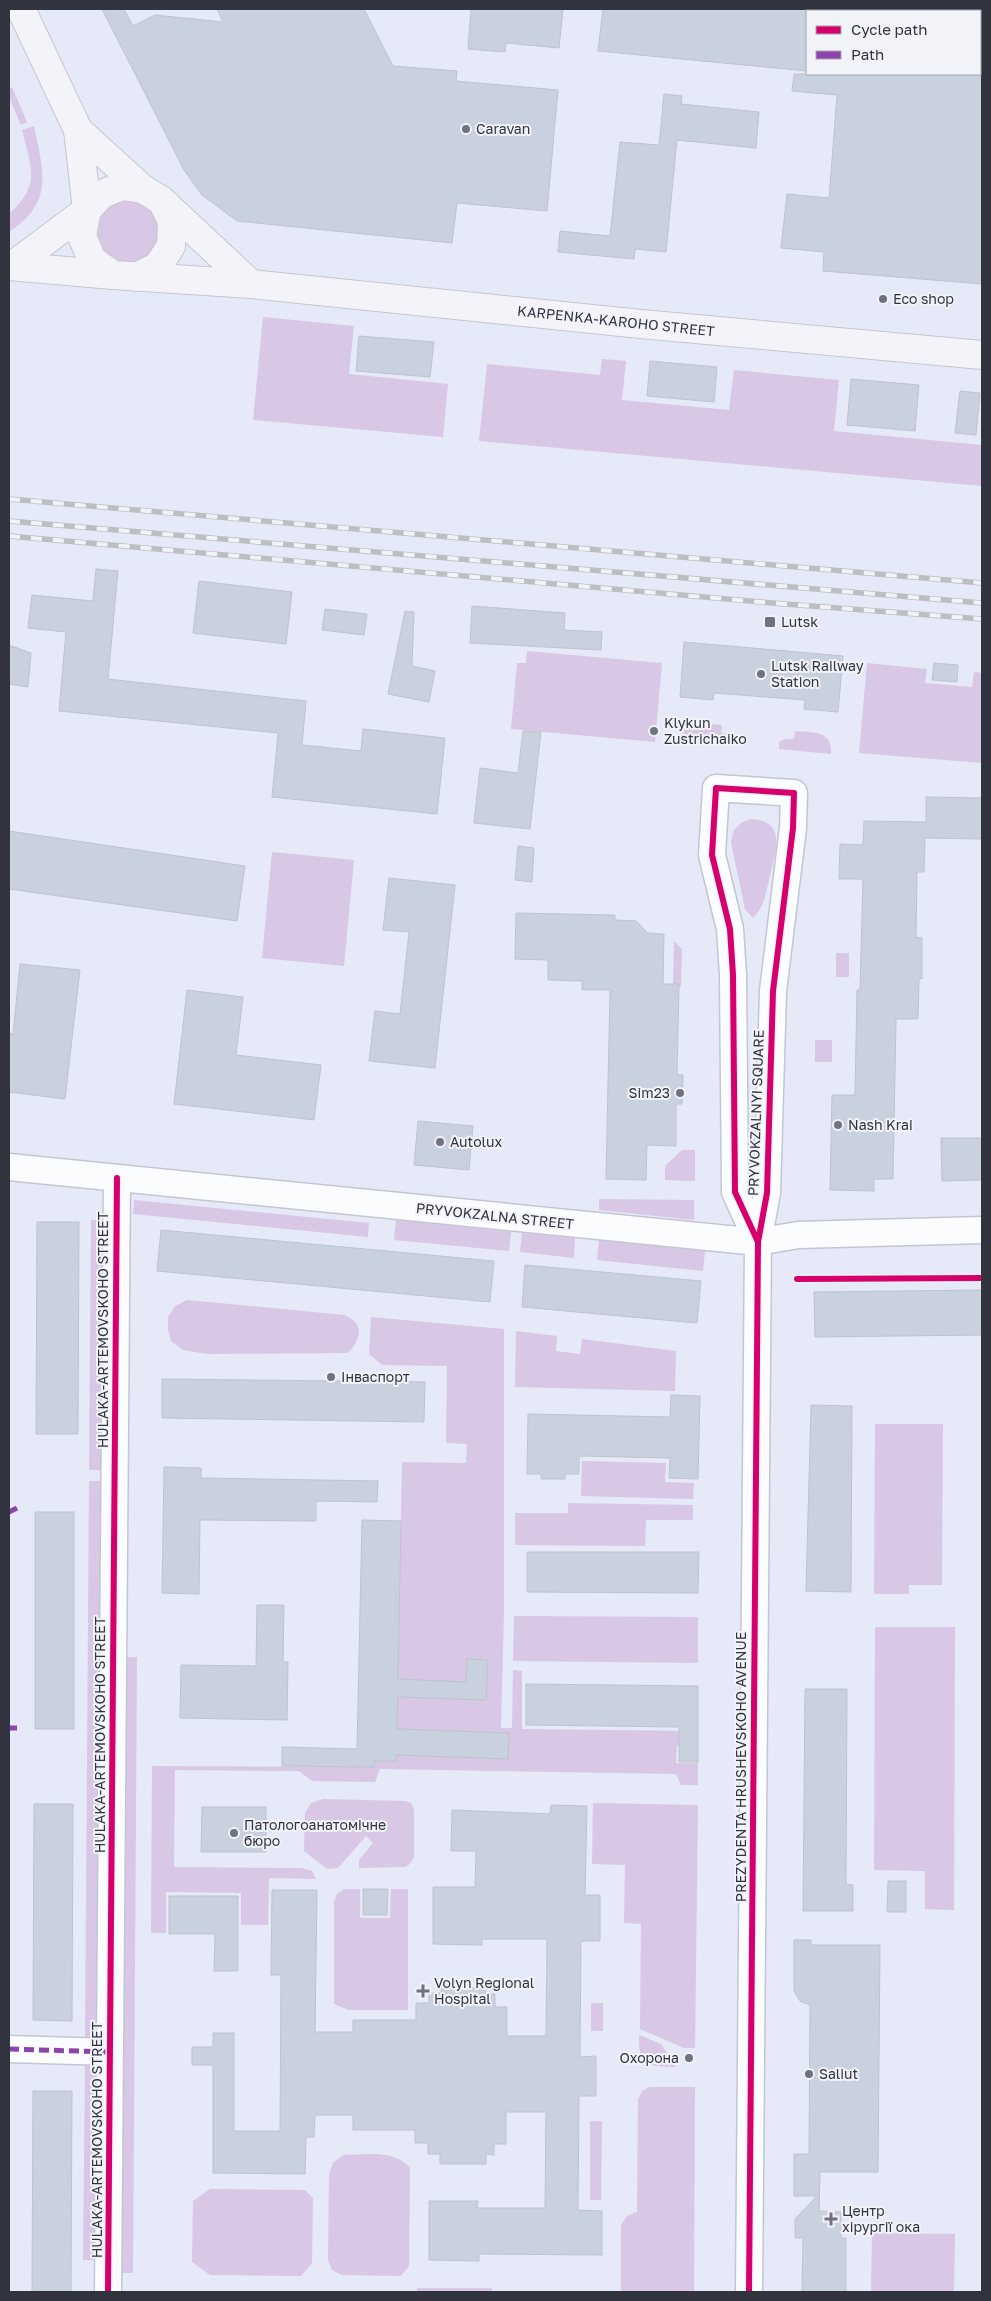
<svg xmlns="http://www.w3.org/2000/svg" width="991" height="2301" font-family="'Golos Text',sans-serif">
	<style>
		.green { fill: #d8c7e5 }
		.building { fill: #c9d1df; stroke: #bec3ce }
		.lines { fill: none; stroke-linecap: round; stroke-linejoin: round }
		.minor-casing { stroke: #c3c6d2; stroke-width: 29 }
		.major-casing { stroke: #c5c6ce; stroke-width: 30 }
		.minor { stroke: #fbfcfe; stroke-width: 26 }
		.major { stroke: #f4f3f9; stroke-width: 28 }
		.rail-casing { stroke: #bdbec2; stroke-width: 5.5 }
		.rail { stroke: #f2f3f9; stroke-width: 4; stroke-dasharray: 11; stroke-linecap: butt }
		.quiet { stroke: #8e44ad; stroke-width: 5; stroke-dasharray: 10 5; stroke-linecap: butt }
		.cycleway-casing { stroke: #f2f3f9; stroke-width: 9 }
		.cycleway { stroke: #d6006c; stroke-width: 6 }
		.poi-dot { fill: #70737f; stroke: #f2f3f9; stroke-width: 2 }
		.labels { text-anchor: middle; stroke-width: 4; stroke-linejoin: round; paint-order: stroke }
		.poi-label { font-size: 14px; fill: #31333f; stroke: #f2f3f9; text-anchor: start }
		.street-label { font-size: 14px; fill: #31333f; stroke: #f2f3f9 }
	</style>
	<rect width="100%" height="100%" fill="#e6e9f7"/>
	<g class="green">
		<path d="M 12,87 L 27,122 L 21,125 L 9,97 L 9,89 Z"/>
		<path d="M 34,126 C 43,171 55,202 9,232 L 9,214 C 42,184 31,169 22,130 Z"/>
		<circle cx="129" cy="233" r="32"/>
		<path d="M 263,317 L 354,326 L 349,374 L 448,384 L 443,437 L 253,420 Z"/>
		<path d="M 602,359 L 626,361 L 622,400 L 729,410 L 734,370 L 839,380 L 834,431 L 982,445 L 982,486 L 479,441 L 487,364 L 600,375 Z"/>
		<path d="M 527,651 L 662,663 L 655,742 L 511,729 L 517,663 L 526,663 Z"/>
		<path d="M 867,663 L 927,669 L 925,683 L 972,687 L 974,672 L 982,673 L 982,763 L 859,753 Z"/>
		<path d="M 698,723 L 722,725 L 721,733 L 730,734 L 735,739 L 735,746 L 682,741 C 683,729 686,726 698,723 Z"/>
		<path d="M 795,731 C 813,733 833,730 831,754 L 779,749 L 779,742 L 785,739 L 794,739 Z"/>
		<path d="M 750,819 C 787,820 776,851 770,875 C 766,892 765,906 753,918 L 745,909 L 731,842 L 734,830 L 741,823 Z"/>
		<path d="M 272,852 L 354,860 L 344,966 L 262,958 Z"/>
		<path d="M 674,941 L 682,949 L 681,987 L 673,987 Z"/>
		<rect x="836" y="953" width="13" height="24"/>
		<rect x="815" y="1040" width="17" height="22"/>
		<path d="M 682,1150 L 695,1150 L 695,1181 L 665,1180 L 665,1166 Z"/>
		<path d="M 599,1199 L 694,1200 L 694,1220 L 599,1210 Z"/>
		<path d="M 134,1200 L 369,1223 L 368,1237 L 133,1214 Z"/>
		<path d="M 91,1220 L 105,1220 L 103,1470 L 89,1470 Z"/>
		<path d="M 396,1220 L 511,1232 L 509,1251 L 394,1240 Z"/>
		<path d="M 522,1233 L 575,1238 L 574,1258 L 520,1252 Z"/>
		<path d="M 599,1240 L 705,1251 L 703,1271 L 597,1260 Z"/>
		<path d="M 187,1300 L 345,1315 C 348,1317 353,1319 355,1322 C 364,1330 355,1348 347,1353 L 207,1354 L 183,1350 L 171,1341 L 168,1330 L 168,1317 L 175,1306 Z"/>
		<path d="M 371,1317 L 504,1329 L 504,1610 L 501,1728 L 512,1728 L 513,1670 L 522,1671 L 522,1729 L 698,1731 L 698,1746 L 677,1746 L 676,1763 L 698,1763 L 698,1785 L 681,1785 L 676,1774 L 380,1769 L 375,1782 L 312,1781 L 299,1771 L 175,1770 L 174,1867 L 302,1868 L 312,1871 L 316,1879 L 269,1878 L 268,1925 L 241,1925 L 241,1893 L 166,1892 L 166,1933 L 151,1933 L 152,1766 L 374,1767 L 374,1761 L 396,1761 L 402,1462 L 466,1463 L 467,1444 L 446,1443 L 447,1366 L 382,1365 L 369,1354 Z"/>
		<path d="M 516,1331 L 557,1336 L 556,1351 L 580,1354 L 582,1339 L 676,1351 L 675,1391 L 515,1387 Z"/>
		<path d="M 875,1424 L 943,1424 L 942,1585 L 909,1585 L 909,1594 L 874,1594 Z"/>
		<path d="M 582,1461 L 666,1463 L 665,1482 L 694,1483 L 693,1499 L 581,1496 Z"/>
		<path d="M 89,1481 L 103,1481 L 99,2043 L 85,2044 Z"/>
		<path d="M 568,1503 L 693,1505 L 693,1520 L 646,1520 L 645,1546 L 515,1545 L 515,1513 L 568,1513 Z"/>
		<path d="M 514,1616 L 698,1617 L 698,1663 L 513,1661 Z"/>
		<path d="M 875,1627 L 955,1627 L 954,1910 L 925,1909 L 925,1871 L 874,1870 Z"/>
		<path d="M 124,1657 L 137,1657 L 133,2273 L 119,2273 Z"/>
		<path d="M 323,1799 L 405,1801 L 411,1803 L 414,1809 L 414,1857 L 410,1864 L 405,1867 L 359,1868 L 359,1860 L 373,1843 L 366,1836 L 338,1868 L 327,1869 L 304,1851 L 305,1813 L 311,1803 Z"/>
		<path d="M 593,1803 L 698,1805 L 695,2048 L 684,2048 L 640,2029 L 641,1924 L 624,1923 L 625,1865 L 592,1864 Z"/>
		<path d="M 344,1889 L 360,1889 L 360,1918 L 390,1918 L 391,1889 L 408,1889 L 408,2010 L 349,2010 L 334,2004 L 334,1902 L 337,1894 Z"/>
		<rect x="591" y="2003" width="12" height="28"/>
		<path d="M 639,2035 L 661,2044 L 676,2067 C 648,2066 638,2066 639,2035 Z"/>
		<path d="M 85,2061 L 98,2061 L 97,2260 L 83,2260 Z"/>
		<path d="M 649,2087 L 695,2087 L 694,2292 L 621,2292 L 621,2225 L 627,2216 L 637,2212 L 638,2100 L 642,2091 Z"/>
		<path d="M 590,2121 L 602,2121 L 601,2200 L 590,2200 Z"/>
		<path d="M 343,2155 C 365,2155 394,2149 410,2168 L 409,2266 L 401,2276 L 342,2275 L 332,2270 L 328,2260 L 329,2173 L 333,2163 Z"/>
		<path d="M 210,2189 L 305,2190 L 313,2198 L 312,2263 L 301,2276 L 210,2275 L 192,2262 L 193,2201 Z"/>
		<path d="M 872,2233 L 955,2234 L 954,2292 L 871,2292 Z"/>
		<rect x="417" y="2288" width="75" height="4"/>
	</g>
	<g class="building">
		<path d="M 102,9 L 124,9 L 133,26 L 155,15 L 223,22 L 217,9 L 364,9 L 393,66 L 457,71 L 456,81 L 558,90 L 547,211 L 457,203 L 452,243 L 237,221 L 202,195 L 184,170 Z"/>
		<path d="M 471,9 L 563,9 L 559,48 L 506,43 L 505,52 L 468,49 Z"/>
		<path d="M 603,9 L 807,9 L 807,71 L 598,51 Z"/>
		<path d="M 794,74 L 982,74 L 982,284 L 823,271 L 824,252 L 781,248 L 787,194 L 829,198 L 837,95 L 792,91 Z"/>
		<path d="M 664,94 L 682,96 L 681,104 L 759,112 L 756,148 L 677,140 L 666,252 L 635,249 L 634,259 L 558,252 L 560,231 L 610,236 L 620,142 L 659,145 Z"/>
		<path d="M 359,336 L 434,342 L 430,377 L 356,371 Z"/>
		<path d="M 650,361 L 717,367 L 714,402 L 647,396 Z"/>
		<path d="M 851,379 L 919,385 L 915,431 L 847,425 Z"/>
		<path d="M 960,391 L 980,393 L 976,435 L 955,433 Z"/>
		<path d="M 96,569 L 118,571 L 108,679 L 306,701 L 302,745 L 361,751 L 363,729 L 445,738 L 437,814 L 272,797 L 278,733 L 59,711 L 66,632 L 28,628 L 32,595 L 93,601 Z"/>
		<path d="M 199,581 L 292,592 L 286,644 L 193,633 Z"/>
		<path d="M 472,606 L 565,613 L 564,630 L 602,632 L 601,650 L 470,643 Z"/>
		<path d="M 325,609 L 367,614 L 364,635 L 322,630 Z"/>
		<path d="M 405,611 L 414,612 L 412,666 L 435,671 L 429,702 L 388,694 Z"/>
		<path d="M 684,642 L 843,656 L 838,712 L 804,709 L 805,700 L 714,693 L 713,700 L 680,697 Z"/>
		<path d="M 9,645 L 31,653 L 28,687 L 9,684 Z"/>
		<path d="M 934,663 L 958,665 L 957,682 L 932,680 Z"/>
		<path d="M 523,731 L 541,732 L 530,829 L 474,823 L 480,768 L 518,773 Z"/>
		<path d="M 926,797 L 982,798 L 982,839 L 925,838 L 924,872 L 917,872 L 916,937 L 922,938 L 922,979 L 919,978 L 918,1019 L 896,1019 L 893,1179 L 874,1179 L 874,1191 L 830,1190 L 832,1095 L 855,1095 L 857,990 L 860,990 L 863,879 L 839,879 L 840,844 L 863,845 L 864,821 L 926,822 Z"/>
		<path d="M 9,831 L 245,866 L 237,921 L 9,889 Z"/>
		<path d="M 518,846 L 534,848 L 532,882 L 515,880 Z"/>
		<path d="M 389,878 L 455,885 L 435,1068 L 369,1061 L 375,1011 L 400,1014 L 409,932 L 383,930 Z"/>
		<path d="M 516,913 L 615,915 L 615,920 L 636,921 L 648,933 L 664,934 L 663,984 L 679,984 L 677,1075 L 683,1075 L 682,1104 L 676,1104 L 676,1146 L 647,1145 L 646,1180 L 606,1179 L 610,990 L 582,990 L 582,981 L 548,980 L 548,960 L 515,959 Z"/>
		<path d="M 20,964 L 80,970 L 65,1099 L 9,1092 L 9,1033 L 13,1034 Z"/>
		<path d="M 187,990 L 243,997 L 236,1055 L 321,1065 L 314,1120 L 174,1104 Z"/>
		<path d="M 418,1121 L 473,1126 L 469,1170 L 414,1165 Z"/>
		<path d="M 941,1138 L 982,1138 L 982,1180 L 942,1181 Z"/>
		<path d="M 37,1222 L 79,1222 L 78,1434 L 36,1434 Z"/>
		<path d="M 161,1230 L 494,1261 L 490,1302 L 157,1271 Z"/>
		<path d="M 525,1265 L 701,1281 L 697,1323 L 522,1307 Z"/>
		<path d="M 982,1290 L 982,1335 L 815,1337 L 814,1292 Z"/>
		<path d="M 162,1379 L 425,1382 L 424,1422 L 162,1418 Z"/>
		<path d="M 671,1395 L 700,1396 L 698,1479 L 669,1478 L 670,1458 L 579,1456 L 579,1474 L 565,1474 L 565,1479 L 541,1479 L 541,1474 L 527,1474 L 528,1414 L 670,1417 Z"/>
		<path d="M 811,1405 L 852,1406 L 851,1592 L 806,1591 Z"/>
		<path d="M 164,1467 L 201,1468 L 201,1478 L 378,1481 L 377,1502 L 316,1501 L 316,1521 L 200,1520 L 199,1594 L 162,1593 Z"/>
		<rect x="35" y="1512" width="39" height="217"/>
		<path d="M 362,1520 L 401,1521 L 398,1679 L 466,1682 L 467,1659 L 488,1660 L 486,1700 L 398,1697 L 397,1729 L 509,1733 L 508,1759 L 396,1755 L 396,1761 L 374,1761 L 374,1767 L 282,1766 L 282,1747 L 357,1749 Z"/>
		<path d="M 527,1552 L 699,1552 L 698,1593 L 527,1592 Z"/>
		<path d="M 257,1605 L 284,1605 L 283,1662 L 288,1662 L 287,1720 L 180,1718 L 181,1665 L 256,1666 Z"/>
		<path d="M 526,1684 L 698,1686 L 698,1762 L 679,1762 L 679,1727 L 526,1725 Z"/>
		<path d="M 805,1689 L 847,1689 L 846,1884 L 853,1885 L 853,1911 L 803,1911 Z"/>
		<path d="M 34,1804 L 73,1804 L 72,2021 L 33,2020 Z"/>
		<path d="M 551,1805 L 587,1806 L 585,1895 L 600,1895 L 600,1941 L 581,1941 L 580,2057 L 596,2056 L 596,2096 L 579,2096 L 578,2210 L 602,2211 L 602,2255 L 479,2254 L 479,2261 L 429,2260 L 429,2201 L 478,2201 L 477,2208 L 545,2208 L 546,2112 L 506,2112 L 506,2144 L 494,2144 L 494,2155 L 486,2154 L 486,2164 L 440,2164 L 440,2154 L 428,2154 L 428,2143 L 415,2143 L 415,2130 L 353,2130 L 353,2115 L 315,2115 L 314,2137 L 306,2137 L 305,2174 L 213,2173 L 213,2065 L 192,2065 L 192,2047 L 213,2047 L 213,2033 L 234,2033 L 234,2131 L 280,2131 L 281,1975 L 271,1975 L 272,1890 L 317,1890 L 315,2032 L 353,2032 L 353,2020 L 416,2020 L 416,2003 L 429,2003 L 429,1993 L 441,1993 L 441,1987 L 486,1988 L 486,1994 L 495,1994 L 495,2007 L 507,2007 L 507,2036 L 546,2036 L 547,1939 L 482,1939 L 482,1945 L 433,1944 L 433,1887 L 475,1887 L 476,1851 L 451,1851 L 452,1810 L 550,1814 Z"/>
		<path d="M 202,1807 L 266,1807 L 266,1852 L 201,1852 Z"/>
		<path d="M 888,1881 L 906,1881 L 906,1912 L 887,1912 Z"/>
		<path d="M 363,1889 L 388,1889 L 387,1915 L 363,1915 Z"/>
		<path d="M 169,1896 L 238,1896 L 238,1971 L 214,1971 L 215,1934 L 169,1934 Z"/>
		<path d="M 794,1940 L 811,1940 L 811,1945 L 880,1945 L 878,2172 L 820,2172 L 819,2211 L 841,2212 L 841,2238 L 846,2238 L 846,2292 L 802,2292 L 803,2238 L 795,2238 L 795,2219 L 817,2196 L 794,2196 L 794,2154 L 809,2154 L 810,2005 L 800,2001 L 794,1991 Z"/>
		<path d="M 33,2091 L 72,2091 L 71,2292 L 32,2292 Z"/>
	</g>
	<g class="lines">
		<defs>
			<g id="minor">
				<path d="M 9,1167 L 758,1242 L 798,1235 L 982,1230"/>
				<path d="M 9,2049 L 110,2052"/>
				<path d="M 108,2292 L 117,1178"/>
				<path d="M 749,2292 L 758,1242 L 767,1193 L 773,991 L 793,828 L 794,793 L 716,788 L 712,855 L 730,929 L 733,975 L 735,1192 L 758,1242"/>
			</g>
			<g id="major">
				<path d="M 21,9 L 78,130 L 87,210 L 82,236 L 92,260 L 113,275 L 251,284 L 641,324 L 982,355"/>
				<path d="M 78,130 L 143,189 L 161,200 L 251,284"/>
				<path d="M 9,266 L 113,275"/>
				<path d="M 12,266 L 87,210 L 102,194 L 122,186 L 143,189"/>
				<path d="M 137,277 L 158,266 L 171,246 L 172,221 L 162,201"/>
			</g>
		</defs>
		<use href="#minor" class="minor-casing"/>
		<use href="#major" class="major-casing"/>
		<use href="#minor" class="minor"/>
		<use href="#major" class="major"/>
		<defs>
			<g id="rail">
				<path d="M 9,499 L 982,583"/>
				<path d="M 9,521 L 982,603"/>
				<path d="M 9,536 L 772,603 L 982,619"/>
			</g>
		</defs>
		<use href="#rail" class="rail-casing"/>
		<use href="#rail" class="rail"/>
		<g class="quiet">
			<path d="M 9,1512 L 17,1508"/>
			<path d="M 9,1728 L 17,1728"/>
			<path d="M 9,2049 L 110,2052"/>
		</g>
		<defs>
			<g id="cycleway">
				<path d="M 797,1279 L 982,1278"/>
				<path d="M 108,2292 L 117,1178"/>
				<path d="M 749,2292 L 758,1242 L 767,1193 L 773,991 L 793,828 L 794,793 L 716,788 L 712,855 L 730,929 L 733,975 L 735,1192 L 758,1242"/>
			</g>
		</defs>
		<use href="#cycleway" class="cycleway-casing"/>
		<use href="#cycleway" class="cycleway"/>
	</g>
	<g class="poi-dot">
		<circle cx="466" cy="129" r="5"/>
		<circle cx="883" cy="299" r="5"/>
		<rect x="764" y="616" width="12" height="12" rx="2.5"/>
		<circle cx="761" cy="674" r="5"/>
		<circle cx="654" cy="731" r="5"/>
		<circle cx="680" cy="1093" r="5"/>
		<circle cx="838" cy="1125" r="5"/>
		<circle cx="440" cy="1142" r="5"/>
		<circle cx="331" cy="1377" r="5"/>
		<circle cx="234" cy="1833" r="5"/>
		<path d="M420.5 1983.5h5v5h5v5h-5v5h-5v-5h-5v-5h5z"/>
		<circle cx="689" cy="2058" r="5"/>
		<circle cx="809" cy="2074" r="5"/>
		<path d="M828.5 2211.5h5v5h5v5h-5v5h-5v-5h-5v-5h5z"/>
	</g>
	<g class="labels">
		<g class="poi-label">
			<text x="476" y="134">Caravan</text>
			<text x="893" y="304">Eco shop</text>
			<text x="781" y="627">Lutsk</text>
			<text x="771" y="671">Lutsk Railway<tspan x="771" dy="16">Station</tspan></text>
			<text x="664" y="728">Klykun<tspan x="664" dy="16">Zustrichaiko</tspan></text>
			<text x="670" y="1098" text-anchor="end">Sim23</text>
			<text x="848" y="1130">Nash Krai</text>
			<text x="450" y="1147">Autolux</text>
			<text x="341" y="1382">Інваспорт</text>
			<text x="244" y="1830">Патологоанатомічне<tspan x="244" dy="16">бюро</tspan></text>
			<text x="434" y="1988">Volyn Regional<tspan x="434" dy="16">Hospital</tspan></text>
			<text x="679" y="2063" text-anchor="end">Охорона</text>
			<text x="819" y="2079">Saliut</text>
			<text x="842" y="2216">Центр<tspan x="842" dy="16">хірургії ока</tspan></text>
		</g>
		<g class="street-label">
			<text transform="translate(616 321) rotate(6)" y="5">KARPENKA-KAROHO STREET</text>
			<text transform="translate(756 1113) rotate(-88)" y="5">PRYVOKZALNYI SQUARE</text>
			<text transform="translate(495 1216) rotate(6)" y="5">PRYVOKZALNA STREET</text>
			<text transform="translate(103 1330) rotate(-90)" y="5">HULAKA-ARTEMOVSKOHO STREET</text>
			<text transform="translate(100 1735) rotate(-90)" y="5">HULAKA-ARTEMOVSKOHO STREET</text>
			<text transform="translate(741 1767) rotate(-90)" y="5">PREZYDENTA HRUSHEVSKOHO AVENUE</text>
			<text transform="translate(97 2140) rotate(-90)" y="5">HULAKA-ARTEMOVSKOHO STREET</text>
		</g>
	</g>
	<rect width="991" height="2301" fill="none" stroke="#31333f" stroke-width="20"/>
	<rect x="806" y="10" width="175" height="65" fill="#f2f3f9" stroke="#a5a6af"/>
	<rect x="816" y="26" width="25" height="8" fill="#d6006c" stroke="#a5a6af"/>
	<text x="851" y="35" font-size="15" fill="#31333f">Cycle path</text>
	<rect x="816" y="51" width="25" height="8" fill="#8e44ad" stroke="#a5a6af"/>
	<text x="851" y="60" font-size="15" fill="#31333f">Path</text>
</svg>
